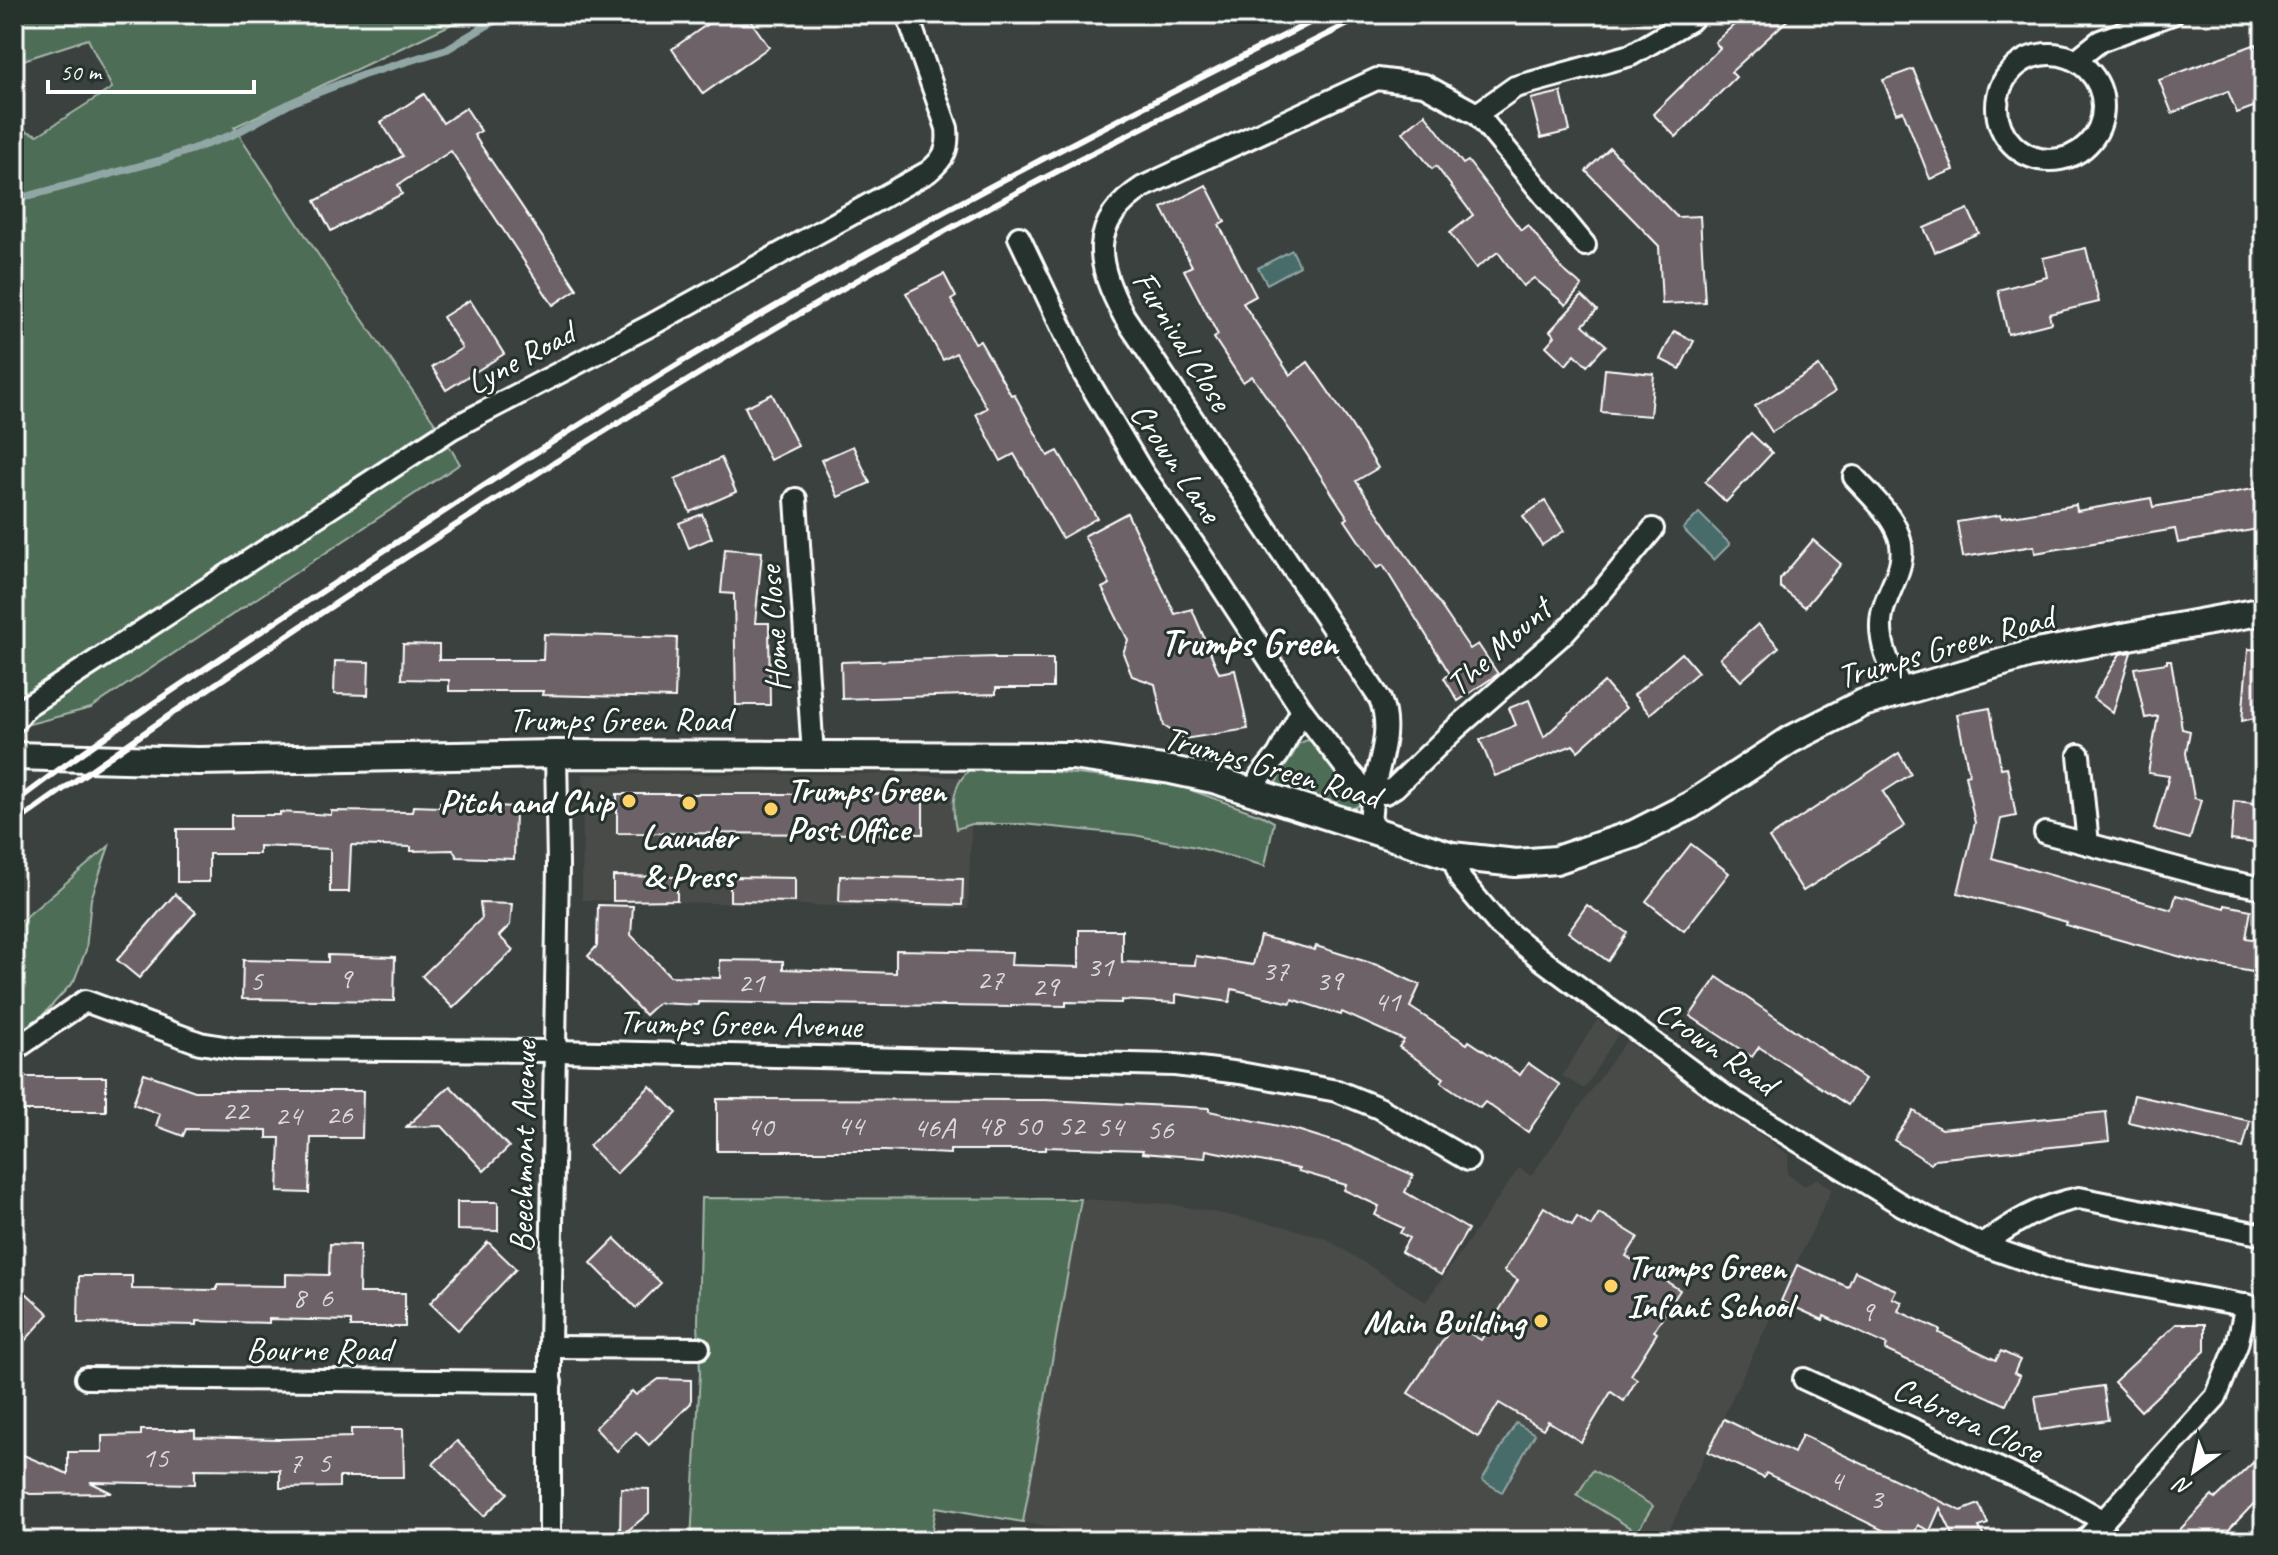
<svg xmlns="http://www.w3.org/2000/svg" width="2278" height="1555" font-family="Caveat,sans-serif">
	<style>
		.built { fill: #4a4b4a }
		.green { fill: #4e6d57; stroke: #a6b6ab; stroke-width: 2 }
		.water { fill: #476c6a; stroke: #91a7a6; stroke-width: 2 }
		.lines { fill: none; stroke-linecap: round; stroke-linejoin: round }
		.stream { stroke: #91a7a6; stroke-width: 8 }
		.building { fill: #6c6267; stroke: #fff; stroke-width: 2 }
		.minor-casing { stroke: #fff; stroke-width: 26 }
		.tertiary-casing { stroke: #fff; stroke-width: 32 }
		.minor { stroke: #26332d; stroke-width: 20 }
		.tertiary { stroke: #26332d; stroke-width: 26 }
		.rail { stroke: #fff; stroke-width: 6 }
		.poi-dot { fill: #ffd166; stroke: #26332d; stroke-width: 3 }
		.labels { text-anchor: middle; stroke-width: 6; stroke-linejoin: round; paint-order: stroke }
		.number-label { font-size: 30px; fill: #dad8d9 }
		.street-label { font-size: 34px; fill: #fff; stroke: #26332d }
		.poi-label { font-size: 34px; font-weight: bold; fill: #fff; stroke: #26332d; text-anchor: start }
		.quarter-label { font-size: 38px; font-weight: bold; fill: #fff; stroke: #26332d }
	</style>
	<rect width="100%" height="100%" fill="#3b413e"/>
	<filter id="ink" filterUnits="userSpaceOnUse"><feTurbulence type="fractalNoise" baseFrequency=".0125" numOctaves="2"/><feDisplacementMap in="SourceGraphic" scale="16" xChannelSelector="R" yChannelSelector="G"/><feConvolveMatrix kernelMatrix="1 2 1 2 8 2 1 2 1" color-interpolation-filters="sRGB"/></filter>
	<g filter="url(#ink)">
		<g class="built">
			<path d="M 583,774 L 897,774 L 973,778 L 968,909 L 582,900 Z"/>
			<path d="M 1597,1020 L 1618,1034 L 1584,1089 L 1562,1076 Z"/>
			<path d="M 1626,1041 L 1789,1155 L 1787,1174 L 1805,1186 L 1817,1178 L 1832,1189 L 1664,1541 L 1134,1541 L 1023,1522 L 1081,1199 L 1171,1204 L 1283,1226 L 1327,1239 L 1426,1302 L 1519,1168 L 1531,1176 Z"/>
		</g>
		<g class="green">
			<path d="M 14,14 L 473,14 L 234,127 L 335,280 L 435,423 L 460,464 L 91,708 L 14,728 L 14,127 L 38,135 L 112,88 L 88,39 L 14,63 Z"/>
			<path d="M 1307,740 L 1317,743 L 1361,795 L 1359,805 L 1350,810 L 1279,787 L 1276,783 C 1282,768 1293,759 1298,744 Z"/>
			<path d="M 978,764 L 1174,784 L 1263,816 L 1274,822 L 1265,866 L 1196,847 L 1134,835 L 1023,824 L 971,824 L 956,829 C 950,802 953,778 978,764 Z"/>
			<path d="M 109,846 L 91,899 L 86,950 L 74,981 L 43,1015 L 14,1035 L 14,927 Z"/>
			<path d="M 701,1198 L 1081,1199 L 1023,1522 L 936,1507 L 930,1541 L 691,1541 L 700,1373 L 698,1323 Z"/>
			<path d="M 1593,1470 L 1653,1506 L 1637,1532 L 1577,1495 Z"/>
		</g>
		<g class="water">
			<path d="M 1292,250 L 1300,266 L 1267,284 L 1258,268 Z"/>
			<path d="M 1699,513 L 1730,544 L 1714,560 L 1683,529 Z"/>
			<path d="M 1516,1423 L 1535,1434 L 1502,1492 L 1482,1480 Z"/>
		</g>
		<g class="lines">
			<path class="stream" d="M 14,200 L 162,160 L 232,135 L 293,102 L 363,75 L 447,49 L 506,14"/>
		</g>
		<g class="building">
			<path d="M 722,14 L 746,14 L 769,47 L 703,94 L 672,49 Z"/>
			<path d="M 1746,14 L 1794,14 L 1731,72 L 1736,77 L 1676,137 L 1653,114 L 1720,48 L 1715,42 Z"/>
			<path d="M 2256,44 L 2264,65 L 2264,103 L 2237,113 L 2228,91 L 2172,113 L 2159,80 Z"/>
			<path d="M 1913,69 L 1954,170 L 1930,179 L 1903,111 L 1896,113 L 1883,80 Z"/>
			<path d="M 1561,92 L 1570,131 L 1541,138 L 1531,99 Z"/>
			<path d="M 424,94 L 443,123 L 466,108 L 481,131 L 474,135 L 577,289 L 553,305 L 451,151 L 398,185 L 402,194 L 331,231 L 315,201 L 403,156 L 381,122 Z"/>
			<path d="M 1425,114 L 1463,164 L 1468,161 L 1521,230 L 1528,225 L 1561,268 L 1582,286 L 1566,305 L 1534,278 L 1523,286 L 1498,252 L 1476,268 L 1450,233 L 1473,215 L 1436,166 L 1432,169 L 1403,132 Z"/>
			<path d="M 1610,148 L 1677,217 L 1700,216 L 1705,302 L 1662,304 L 1659,246 L 1586,171 Z"/>
			<path d="M 1206,185 L 1225,222 L 1219,225 L 1256,296 L 1243,303 L 1290,375 L 1308,362 L 1350,423 L 1378,468 L 1356,481 L 1470,649 L 1478,644 L 1498,674 L 1458,701 L 1444,678 L 1450,674 L 1383,565 L 1377,568 L 1345,520 L 1348,518 L 1306,453 L 1252,376 L 1243,382 L 1214,338 L 1218,335 L 1184,270 L 1192,266 L 1162,208 Z"/>
			<path d="M 1968,209 L 1979,233 L 1935,252 L 1924,228 Z"/>
			<path d="M 2086,248 L 2099,302 L 2049,314 L 2051,323 L 2008,334 L 1998,290 L 2047,277 L 2043,258 Z"/>
			<path d="M 944,274 L 956,297 L 951,300 L 975,343 L 980,341 L 1011,395 L 1014,394 L 1048,456 L 1058,451 L 1097,518 L 1062,538 L 1014,454 L 1001,461 L 976,414 L 987,408 L 956,353 L 943,360 L 906,293 Z"/>
			<path d="M 1582,296 L 1597,310 L 1583,325 L 1606,345 L 1587,366 L 1575,354 L 1566,365 L 1546,346 L 1555,336 L 1550,331 Z"/>
			<path d="M 470,300 L 504,354 L 446,390 L 432,367 L 462,348 L 443,317 Z"/>
			<path d="M 1674,331 L 1694,341 L 1680,369 L 1660,359 Z"/>
			<path d="M 1819,366 L 1835,392 L 1772,432 L 1755,406 Z"/>
			<path d="M 1605,369 L 1654,374 L 1650,416 L 1601,412 Z"/>
			<path d="M 772,394 L 798,446 L 770,460 L 745,407 Z"/>
			<path d="M 1751,433 L 1772,453 L 1726,502 L 1705,482 Z"/>
			<path d="M 853,446 L 870,483 L 838,497 L 821,460 Z"/>
			<path d="M 721,458 L 736,492 L 690,512 L 675,479 Z"/>
			<path d="M 2264,487 L 2264,528 L 2178,543 L 2175,529 L 2035,553 L 2034,546 L 1963,557 L 1957,522 L 2000,515 L 2001,518 L 2076,505 L 2077,511 L 2151,498 L 2153,507 Z"/>
			<path d="M 1545,501 L 1564,531 L 1542,545 L 1523,516 Z"/>
			<path d="M 1127,513 L 1175,614 L 1192,609 L 1219,673 L 1235,670 L 1248,729 L 1184,739 L 1164,726 L 1155,684 L 1132,676 L 1123,653 L 1128,640 L 1102,588 L 1110,584 L 1084,536 Z"/>
			<path d="M 702,514 L 712,538 L 689,548 L 679,523 Z"/>
			<path d="M 1813,540 L 1841,564 L 1805,607 L 1780,587 L 1780,579 Z"/>
			<path d="M 725,549 L 762,552 L 755,623 L 769,623 L 770,705 L 736,705 L 734,594 L 721,593 Z"/>
			<path d="M 1758,624 L 1779,647 L 1741,681 L 1720,658 Z"/>
			<path d="M 544,634 L 677,638 L 675,698 L 542,695 L 543,691 L 449,691 L 449,680 L 402,679 L 403,644 L 439,645 L 439,660 L 543,660 Z"/>
			<path d="M 2248,649 L 2264,650 L 2264,716 L 2242,721 Z"/>
			<path d="M 2131,652 L 2113,713 L 2093,698 L 2120,654 Z"/>
			<path d="M 1682,653 L 1698,672 L 1650,714 L 1634,695 Z"/>
			<path d="M 995,657 L 995,659 L 1053,659 L 1053,688 L 996,688 L 996,694 L 842,699 L 841,662 Z"/>
			<path d="M 2167,660 L 2171,660 L 2182,729 L 2190,731 L 2186,753 L 2194,798 L 2201,800 L 2190,839 L 2154,829 L 2169,776 L 2148,773 L 2158,716 L 2145,718 L 2134,668 L 2167,663 Z"/>
			<path d="M 335,661 L 369,662 L 368,695 L 334,694 Z"/>
			<path d="M 1604,682 L 1626,708 L 1578,751 L 1573,745 L 1495,776 L 1480,740 L 1516,725 L 1509,708 L 1529,700 L 1544,737 Z"/>
			<path d="M 1990,708 L 2001,768 L 2007,767 L 2016,816 L 2001,819 L 1992,858 L 2172,910 L 2176,895 L 2225,908 L 2225,905 L 2251,910 L 2246,938 L 2264,941 L 2264,974 L 2203,963 L 2066,925 L 2067,922 L 1958,893 L 1975,823 L 1965,775 L 1969,774 L 1957,714 Z"/>
			<path d="M 1899,753 L 1911,774 L 1883,792 L 1905,826 L 1803,891 L 1769,838 Z"/>
			<path d="M 617,794 L 923,794 L 923,834 L 617,833 Z"/>
			<path d="M 2234,801 L 2264,804 L 2264,844 L 2231,840 Z"/>
			<path d="M 440,802 L 496,803 L 496,806 L 515,807 L 514,859 L 457,857 L 453,850 L 411,851 L 411,847 L 351,845 L 349,892 L 330,892 L 330,849 L 259,846 L 259,854 L 209,854 L 209,882 L 177,882 L 177,829 L 231,829 L 231,815 L 280,815 L 280,812 L 331,815 L 331,811 L 412,812 L 413,806 L 440,807 Z"/>
			<path d="M 1691,844 L 1729,873 L 1684,931 L 1646,901 Z"/>
			<path d="M 613,876 L 677,877 L 677,900 L 613,901 Z"/>
			<path d="M 840,876 L 963,879 L 962,905 L 839,902 Z"/>
			<path d="M 730,877 L 795,878 L 795,902 L 730,901 Z"/>
			<path d="M 175,894 L 196,912 L 139,978 L 117,960 Z"/>
			<path d="M 480,903 L 512,904 L 510,925 L 499,936 L 513,950 L 453,1008 L 422,976 L 482,918 Z"/>
			<path d="M 598,905 L 633,906 L 631,935 L 670,976 L 720,978 L 720,960 L 783,961 L 783,969 L 896,973 L 896,950 L 1012,952 L 1011,965 L 1079,967 L 1079,930 L 1122,930 L 1122,962 L 1195,965 L 1196,956 L 1253,965 L 1260,936 L 1315,950 L 1316,946 L 1377,965 L 1420,985 L 1410,1007 L 1467,1044 L 1469,1041 L 1520,1075 L 1528,1063 L 1560,1085 L 1528,1132 L 1485,1102 L 1480,1108 L 1441,1082 L 1444,1078 L 1399,1047 L 1404,1040 L 1342,1012 L 1341,1015 L 1292,999 L 1291,1003 L 1232,989 L 1230,1002 L 1176,994 L 1176,1003 L 1121,1000 L 1121,1003 L 1066,1002 L 1066,1006 L 1011,1005 L 1011,1007 L 698,1002 L 698,1005 L 658,1003 L 645,1015 L 588,956 L 597,946 Z"/>
			<path d="M 1587,905 L 1627,933 L 1608,961 L 1568,932 Z"/>
			<path d="M 328,955 L 395,957 L 394,1001 L 242,999 L 243,960 L 328,962 Z"/>
			<path d="M 1717,977 L 1865,1079 L 1848,1105 L 1759,1047 L 1752,1057 L 1690,1016 Z"/>
			<path d="M 144,1073 L 195,1091 L 363,1091 L 362,1138 L 311,1138 L 309,1193 L 278,1192 L 280,1138 L 267,1138 L 267,1130 L 186,1129 L 183,1136 L 156,1126 L 160,1114 L 133,1104 Z"/>
			<rect x="14" y="1077" width="92" height="34"/>
			<path d="M 450,1086 L 509,1147 L 484,1171 L 442,1126 L 406,1127 Z"/>
			<path d="M 650,1086 L 677,1113 L 616,1174 L 589,1146 Z"/>
			<path d="M 2134,1095 L 2250,1121 L 2243,1148 L 2128,1122 Z"/>
			<path d="M 717,1099 L 1046,1100 L 1209,1108 L 1209,1111 L 1297,1130 L 1348,1146 L 1413,1175 L 1405,1192 L 1468,1229 L 1441,1275 L 1401,1252 L 1409,1238 L 1400,1233 L 1403,1228 L 1375,1215 L 1379,1206 L 1344,1190 L 1346,1185 L 1298,1171 L 1299,1169 L 1206,1150 L 1205,1158 L 1142,1153 L 1143,1150 L 1046,1147 L 1046,1150 L 950,1150 L 950,1154 L 885,1151 L 717,1151 Z"/>
			<path d="M 1914,1111 L 1941,1129 L 2106,1112 L 2109,1141 L 1935,1159 L 1931,1164 L 1894,1140 Z"/>
			<path d="M 457,1202 L 498,1202 L 498,1231 L 457,1230 Z"/>
			<path d="M 1544,1207 L 1572,1225 L 1577,1217 L 1591,1226 L 1599,1213 L 1638,1237 L 1626,1256 L 1680,1290 L 1654,1331 L 1657,1333 L 1631,1375 L 1637,1379 L 1624,1401 L 1611,1392 L 1581,1442 L 1548,1421 L 1543,1429 L 1499,1403 L 1478,1437 L 1408,1393 L 1454,1324 L 1481,1340 L 1518,1280 L 1504,1271 Z"/>
			<path d="M 615,1239 L 661,1283 L 636,1308 L 591,1263 Z"/>
			<path d="M 488,1242 L 516,1269 L 458,1330 L 430,1303 Z"/>
			<path d="M 330,1244 L 360,1245 L 359,1293 L 405,1293 L 405,1327 L 351,1327 L 351,1321 L 312,1320 L 269,1319 L 269,1323 L 197,1321 L 197,1325 L 78,1323 L 79,1276 L 132,1276 L 132,1289 L 217,1290 L 217,1285 L 286,1286 L 286,1274 L 329,1275 Z"/>
			<path d="M 1797,1265 L 1848,1287 L 1855,1271 L 1896,1290 L 1892,1298 L 1902,1302 L 1898,1311 L 1940,1330 L 1939,1333 L 1996,1360 L 2001,1351 L 2020,1360 L 2014,1373 L 2020,1376 L 2006,1405 L 1885,1350 L 1887,1345 L 1824,1316 L 1823,1320 L 1781,1301 Z"/>
			<path d="M 14,1282 L 49,1314 L 14,1353 Z"/>
			<path d="M 2176,1324 L 2205,1324 L 2205,1351 L 2141,1411 L 2114,1382 Z"/>
			<path d="M 659,1379 L 691,1380 L 691,1403 L 649,1445 L 636,1432 L 617,1451 L 595,1428 L 632,1391 L 636,1395 Z"/>
			<path d="M 2103,1386 L 2108,1420 L 2040,1430 L 2035,1396 Z"/>
			<path d="M 1724,1419 L 1794,1453 L 1802,1435 L 1961,1511 L 1979,1504 L 1988,1524 L 1979,1527 L 1986,1541 L 1956,1541 L 1940,1508 L 1930,1531 L 1918,1525 L 1911,1541 L 1905,1541 L 1766,1473 L 1764,1478 L 1708,1452 Z"/>
			<path d="M 351,1429 L 403,1429 L 404,1477 L 339,1477 L 339,1487 L 280,1488 L 280,1470 L 195,1469 L 195,1484 L 90,1482 L 112,1493 L 30,1494 L 14,1487 L 14,1451 L 68,1474 L 68,1452 L 102,1452 L 102,1436 L 141,1435 L 141,1430 L 195,1430 L 195,1437 L 280,1439 L 351,1437 Z"/>
			<path d="M 457,1441 L 508,1493 L 484,1516 L 433,1464 Z"/>
			<path d="M 2264,1452 L 2264,1493 L 2218,1541 L 2169,1541 L 2212,1496 L 2215,1499 Z"/>
			<path d="M 621,1488 L 649,1489 L 649,1513 L 620,1537 Z"/>
		</g>
		<g class="lines">
			<defs>
				<g id="minor">
					<circle cx="2050" cy="107" r="53"/>
					<path d="M 2076,60 L 2100,41 L 2172,14"/>
					<path d="M 1477,114 L 1515,87 L 1631,55 L 1692,19"/>
					<path d="M 1019,237 L 1084,374 L 1143,473 L 1197,549 L 1302,710 L 1349,772 L 1366,791 L 1385,793 L 1395,787 L 1454,730 L 1562,635 L 1603,590 L 1653,529"/>
					<path d="M 1854,477 C 1869,494 1891,513 1899,536 C 1909,565 1888,587 1882,614 C 1877,642 1890,667 1903,691"/>
					<path d="M 796,499 L 813,755"/>
					<path d="M 14,722 L 27,706 L 451,429 L 653,324 L 928,172 C 945,158 949,149 947,128 L 907,14"/>
					<path d="M 2079,755 L 2088,844 L 2221,880 L 2264,888"/>
					<path d="M 1254,792 L 1260,777 L 1278,755 L 1302,710"/>
					<path d="M 1369,831 C 1371,819 1371,805 1373,793 C 1379,761 1393,730 1380,699 L 1124,316 C 1096,264 1087,223 1143,187 L 1377,79 L 1424,85 L 1477,114 L 1585,245"/>
					<path d="M 2045,833 L 2088,844"/>
					<path d="M 1452,856 L 1461,880 L 1499,925 L 1545,962 L 1725,1096 L 1902,1205 L 1982,1245 L 2054,1270 L 2264,1309"/>
					<path d="M 14,1050 L 85,1001 L 200,1043 L 236,1049 L 556,1051 L 1175,1065 L 1240,1073 L 1337,1091 L 1379,1108 L 1468,1160"/>
					<path d="M 1982,1245 C 2013,1223 2041,1205 2079,1198 L 2264,1235"/>
					<path d="M 550,1347 L 699,1348"/>
					<path d="M 86,1378 L 551,1382"/>
					<path d="M 1804,1379 L 2065,1499 L 2104,1521"/>
					<path d="M 550,1541 L 550,1347 L 558,865 L 556,754"/>
					<path d="M 2085,1541 L 2216,1397 L 2237,1345 L 2246,1305"/>
				</g>
				<path id="tertiary" d="M 14,756 L 198,761 L 556,754 L 1072,756 L 1171,770 L 1213,779 L 1452,856 L 1516,863 L 1556,860 L 1634,834 L 1691,805 L 1790,740 L 1863,703 L 2031,654 L 2264,611"/>
			</defs>
			<use href="#minor" class="minor-casing"/>
			<use href="#tertiary" class="tertiary-casing"/>
			<use href="#minor" class="minor"/>
			<use href="#tertiary" class="tertiary"/>
			<g class="rail">
				<path d="M 14,803 C 118,724 228,653 338,581 C 503,472 670,365 842,268 C 1001,178 1164,96 1327,14"/>
				<path d="M 14,824 C 284,632 561,452 847,286 C 1017,188 1193,102 1368,14"/>
			</g>
		</g>
	</g>
	<g class="poi-dot">
		<circle cx="629" cy="801" r="8"/>
		<circle cx="689" cy="803" r="8"/>
		<circle cx="771" cy="809" r="8"/>
		<circle cx="1611" cy="1286" r="8"/>
		<circle cx="1541" cy="1321" r="8"/>
	</g>
	<g class="labels">
		<g class="number-label">
			<text x="1100" y="976">31</text>
			<text x="1275" y="980">37</text>
			<text x="345" y="988">9</text>
			<text x="990" y="989">27</text>
			<text x="256" y="990">5</text>
			<text x="1329" y="990">39</text>
			<text x="751" y="992">21</text>
			<text x="1045" y="996">29</text>
			<text x="1387" y="1011">41</text>
			<text x="235" y="1120">22</text>
			<text x="339" y="1124">26</text>
			<text x="288" y="1125">24</text>
			<text x="850" y="1135">44</text>
			<text x="990" y="1135">48</text>
			<text x="1028" y="1135">50</text>
			<text x="1071" y="1135">52</text>
			<text x="760" y="1136">40</text>
			<text x="1110" y="1136">54</text>
			<text x="934" y="1137">46A</text>
			<text x="1160" y="1139">56</text>
			<text x="299" y="1307">8</text>
			<text x="326" y="1307">6</text>
			<text x="1867" y="1321">9</text>
			<text x="155" y="1467">15</text>
			<text x="295" y="1472">7</text>
			<text x="324" y="1472">5</text>
			<text x="1836" y="1490">4</text>
			<text x="1876" y="1508">3</text>
		</g>
		<g class="street-label">
			<text transform="translate(1183 340) rotate(58)" y="12">Furnival Close</text>
			<text transform="translate(520 357) rotate(-28)" y="12">Lyne Road</text>
			<text transform="translate(1177 462) rotate(56)" y="12">Crown Lane</text>
			<text transform="translate(773 629) rotate(-94)" y="12">Home Close</text>
			<text transform="translate(1498 646) rotate(-42)" y="12">The Mount</text>
			<text transform="translate(1945 646) rotate(-16)" y="12">Trumps Green Road</text>
			<text x="620" y="731">Trumps Green Road</text>
			<text transform="translate(1272 766) rotate(16)" y="12">Trumps Green Road</text>
			<text transform="translate(740 1023) rotate(1)" y="12">Trumps Green Avenue</text>
			<text transform="translate(1717 1047) rotate(35)" y="12">Crown Road</text>
			<text transform="translate(522 1147) rotate(-89)" y="12">Beechmont Avenue</text>
			<text x="319" y="1361">Bourne Road</text>
			<text transform="translate(1968 1419) rotate(25)" y="12">Cabrera Close</text>
		</g>
		<g class="poi-label">
			<text x="787" y="801">Trumps Green<tspan x="787" dy="39">Post Office</tspan></text>
			<text x="613" y="813" text-anchor="end">Pitch and Chip</text>
			<text x="689" y="848" text-anchor="middle">Launder<tspan x="689" dy="39">&amp; Press</tspan></text>
			<text x="1627" y="1278">Trumps Green<tspan x="1627" dy="39">Infant School</tspan></text>
			<text x="1525" y="1333" text-anchor="end">Main Building</text>
		</g>
		<g class="quarter-label">
			<text x="1249" y="655">Trumps Green</text>
		</g>
	</g>
	<rect width="2278" height="1555" fill="none" stroke="#26332d" stroke-width="48"/>
	<rect x="24" y="24" width="2230" height="1507" fill="none" stroke="#fff" stroke-width="3" filter="url(#ink)"/>
	<g transform="translate(2194 1471) rotate(213)" stroke="#26332d" stroke-width="6" paint-order="stroke">
	<path d="M0-6L14 30L0 20L-14 30Z" fill="#ffffff"/>
	<text y="-12" font-size="22" font-weight="bold" text-anchor="middle" fill="#ffffff">N</text>
	</g>
	<path d="M48 80v12h206v-12" fill="none" stroke="#ffffff" stroke-width="4"/>
	<text x="60" y="80" font-size="24" fill="#ffffff" stroke="#26332d" stroke-width="6" paint-order="stroke">50 m</text>
</svg>
